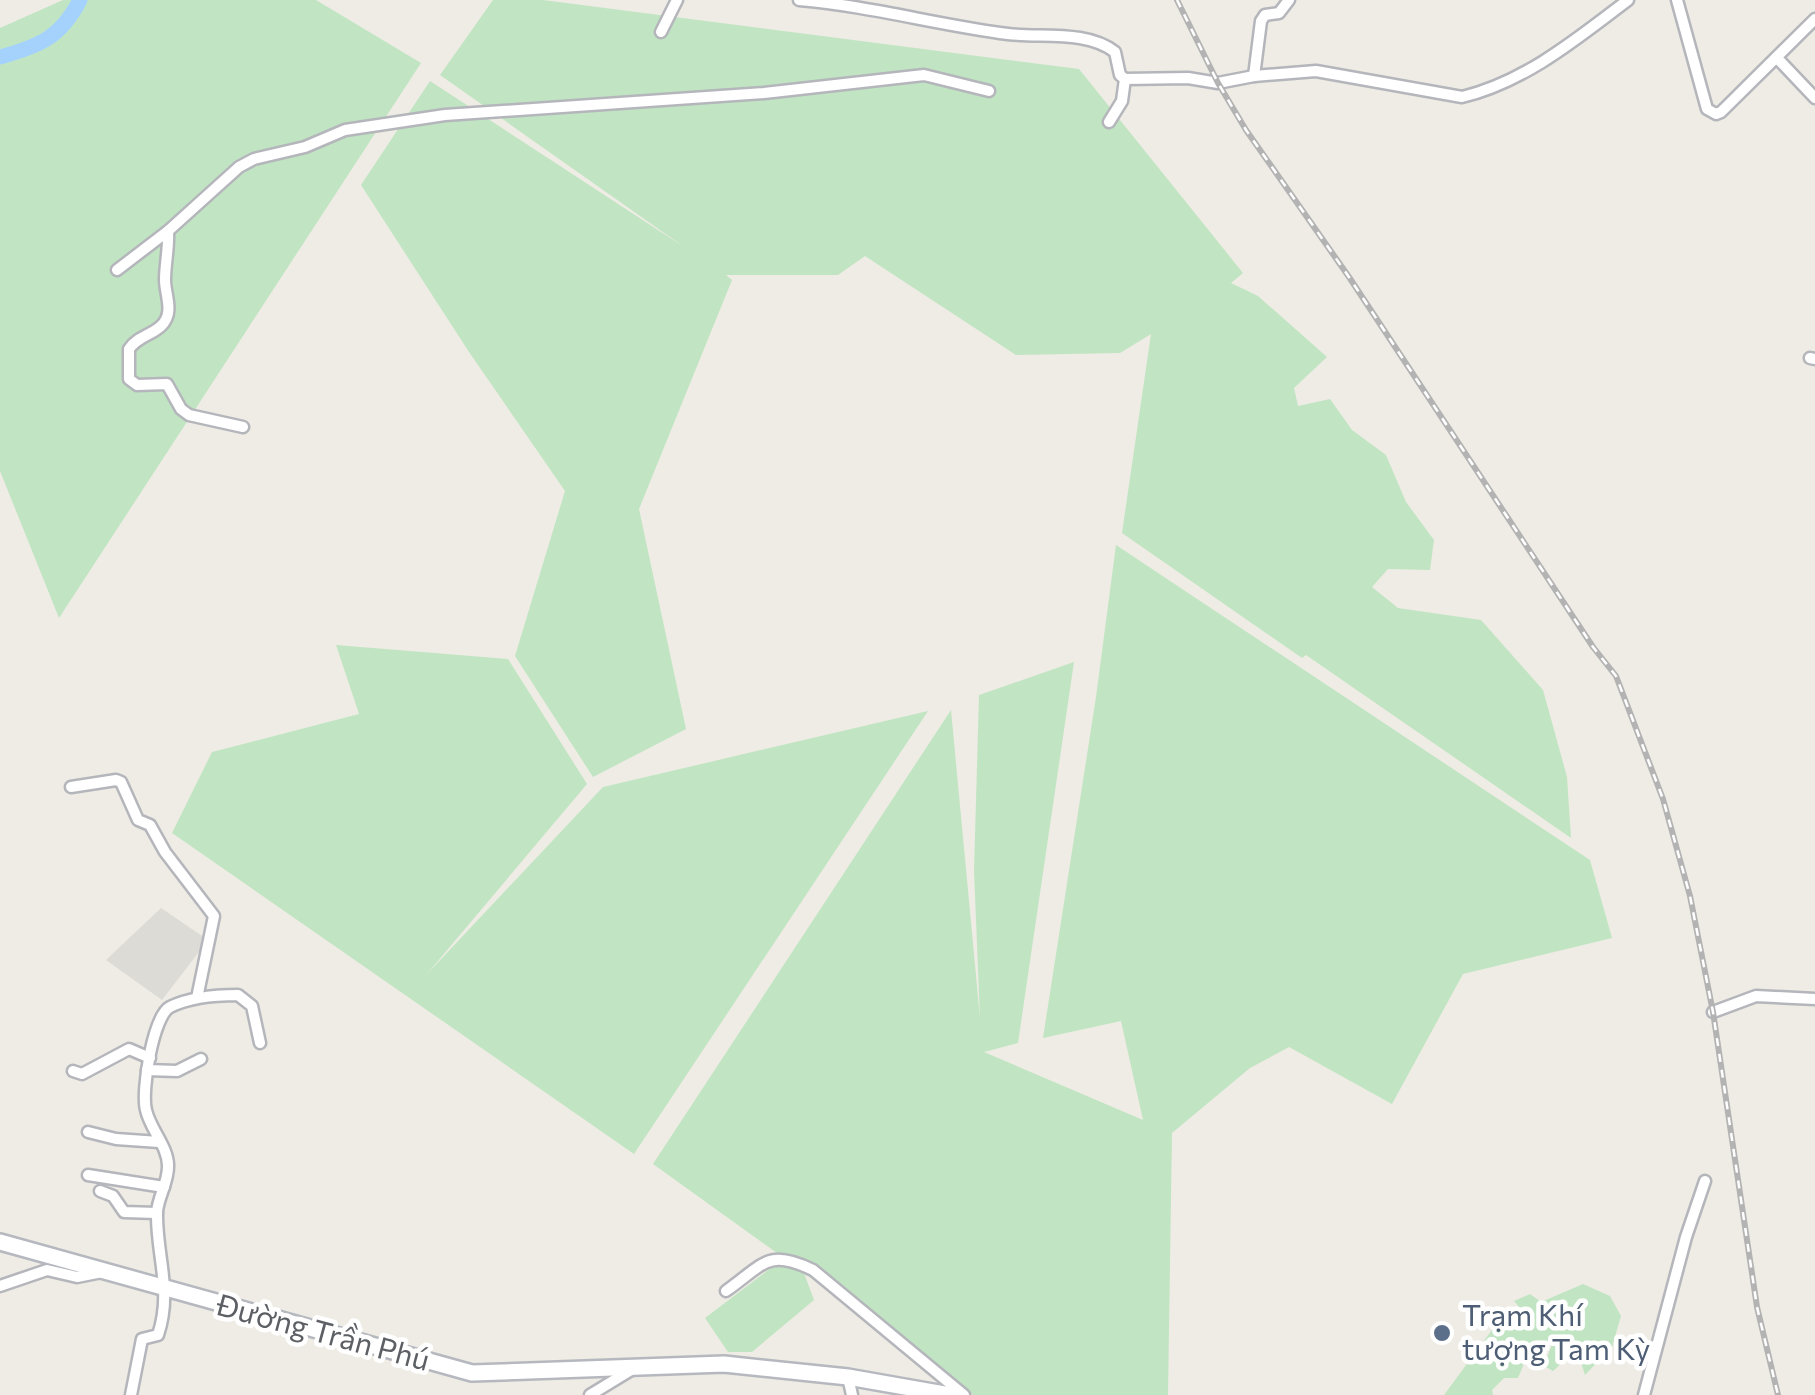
<svg xmlns="http://www.w3.org/2000/svg" width="1815" height="1395" font-family="Commissioner,sans-serif">
	<style>
		.industrial { fill: #dddbd6 }
		.green { fill: #c1e5c3 }
		.lines { fill: none; stroke-linecap: round; stroke-linejoin: round }
		.river { stroke: #a5d2fd; stroke-width: 15 }
		.minor-casing { stroke: #b4b6bb; stroke-width: 15 }
		.secondary-casing { stroke: #b5b8be; stroke-width: 20 }
		.minor { stroke: #fff; stroke-width: 10 }
		.secondary { stroke: #fff; stroke-width: 15 }
		.rail-casing { stroke: #b3b3b4; stroke-width: 6 }
		.rail { stroke: #fff; stroke-width: 2.5; stroke-dasharray: 8; stroke-linecap: butt }
		.service-dot { fill: #5c6f8a; stroke: #fff; stroke-width: 4 }
		.labels { text-anchor: middle; stroke-width: 9; stroke-linejoin: round; paint-order: stroke }
		.service-label { font-size: 30px; fill: #4e5e75; stroke: #fff; text-anchor: start }
		.street-label { font-size: 30px; fill: #5c5f64; stroke: #fff }
	</style>
	<rect width="100%" height="100%" fill="#eeece4"/>
	<path class="industrial" d="M 161,908 L 208,940 L 162,1000 L 106,960 Z"/>
	<g class="green">
		<path d="M 63,0 L 316,0 L 421,63 L 59,618 L 0,471 L 0,28 Z"/>
		<path d="M 493,0 L 543,0 L 1079,69 L 1243,273 L 1231,283 L 1258,296 L 1327,357 L 1294,388 L 1298,406 L 1330,399 L 1352,430 L 1386,455 L 1406,502 L 1434,540 L 1430,570 L 1388,569 L 1372,587 L 1398,608 L 1481,620 L 1543,690 L 1567,777 L 1571,838 L 1306,655 L 1302,658 L 1122,533 L 1151,334 L 1120,353 L 1016,355 L 865,256 L 838,275 L 726,275 L 732,280 L 639,509 L 686,729 L 593,777 L 515,656 L 565,491 L 469,352 L 361,185 L 430,81 L 684,247 L 440,75 Z"/>
		<path d="M 1116,545 L 1590,860 L 1612,938 L 1463,974 L 1392,1104 L 1289,1047 L 1250,1068 L 1172,1133 L 1168,1395 L 973,1395 L 804,1273 L 814,1300 L 752,1352 L 728,1352 L 705,1318 L 784,1258 L 653,1164 L 951,710 L 980,1018 L 974,871 L 979,695 L 1074,662 L 1018,1043 L 984,1052 L 1143,1120 L 1121,1021 L 1043,1038 L 1096,697 Z"/>
		<path d="M 336,645 L 508,659 L 587,784 L 427,974 L 603,787 L 928,711 L 634,1154 L 172,833 L 212,752 L 359,714 Z"/>
		<path d="M 1583,1284 L 1610,1296 L 1621,1316 L 1612,1347 L 1585,1375 L 1577,1350 L 1572,1363 L 1564,1361 L 1553,1371 L 1544,1366 L 1552,1344 L 1533,1342 L 1518,1378 L 1504,1378 L 1492,1390 L 1493,1395 L 1444,1395 L 1503,1315 L 1520,1324 L 1526,1315 L 1514,1301 L 1530,1294 L 1541,1302 Z"/>
	</g>
	<g class="lines">
		<path class="river" d="M 0,57 C 40,46 61,37 80,0"/>
		<defs>
			<g id="minor">
				<path d="M 799,0 C 870,6 938,25 1008,34 C 1042,38 1087,30 1115,52 L 1120,75 L 1125,79 L 1122,101 L 1109,122"/>
				<path d="M 1677,0 L 1707,109 L 1716,114 L 1721,112 L 1815,19"/>
				<path d="M 661,32 L 677,0"/>
				<path d="M 1777,58 L 1815,98"/>
				<path d="M 1254,76 L 1261,21 L 1265,15 L 1279,13 L 1289,0"/>
				<path d="M 1125,79 L 1188,78 L 1218,83 L 1254,76 L 1316,71 L 1462,97 C 1525,82 1578,38 1628,0"/>
				<path d="M 168,231 C 169,248 165,264 165,280 C 165,295 175,313 161,326 C 150,336 138,336 129,349 L 129,379 L 137,385 L 167,384 L 181,409 L 189,415 L 243,427"/>
				<path d="M 117,270 L 168,231 L 239,167 L 254,159 L 305,147 L 345,130 L 445,115 L 764,93 L 924,75 L 989,91"/>
				<path d="M 1810,358 L 1815,359"/>
				<path d="M 71,787 L 116,780 L 121,782 L 138,820 L 150,825 L 165,852 L 214,916 L 197,998"/>
				<path d="M 1713,1012 L 1756,996 L 1815,999"/>
				<path d="M 147,1070 L 177,1071 L 201,1059"/>
				<path d="M 73,1071 L 82,1074 L 129,1049 L 150,1058"/>
				<path d="M 88,1132 L 116,1139 L 159,1142"/>
				<path d="M 88,1175 L 164,1187"/>
				<path d="M 100,1191 L 113,1196 L 124,1212 L 157,1213"/>
				<path d="M 0,1286 L 47,1270 L 77,1277 L 102,1272"/>
				<path d="M 726,1291 C 764,1264 768,1248 813,1270 L 964,1395"/>
				<path d="M 848,1377 L 852,1395"/>
				<path d="M 131,1395 L 142,1339 L 158,1335 C 173,1290 156,1256 157,1212 C 158,1197 168,1183 168,1167 C 169,1148 150,1129 146,1110 C 141,1091 153,1016 170,1007 C 190,997 216,995 238,995 L 252,1006 L 260,1043"/>
				<path d="M 590,1395 L 631,1370"/>
				<path d="M 1644,1395 L 1686,1237 L 1705,1181"/>
			</g>
			<path id="secondary" d="M 0,1242 L 472,1373 L 724,1364 L 848,1377 L 950,1395"/>
		</defs>
		<use href="#minor" class="minor-casing"/>
		<use href="#secondary" class="secondary-casing"/>
		<use href="#minor" class="minor"/>
		<use href="#secondary" class="secondary"/>
		<defs>
			<path id="rail" d="M 1177,0 L 1218,83 L 1246,130 L 1349,277 L 1593,647 L 1616,676 L 1663,799 L 1690,896 L 1713,1012 L 1757,1307 L 1778,1395"/>
		</defs>
		<use href="#rail" class="rail-casing"/>
		<use href="#rail" class="rail"/>
	</g>
	<circle class="service-dot" cx="1442" cy="1333" r="10"/>
	<g class="labels">
		<g class="service-label">
			<text x="1462" y="1326">Trạm Khí<tspan x="1462" dy="34">tượng Tam Kỳ</tspan></text>
		</g>
		<g class="street-label">
			<text transform="translate(323 1333) rotate(15)" y="10">Đường Trần Phú</text>
		</g>
	</g>
</svg>
